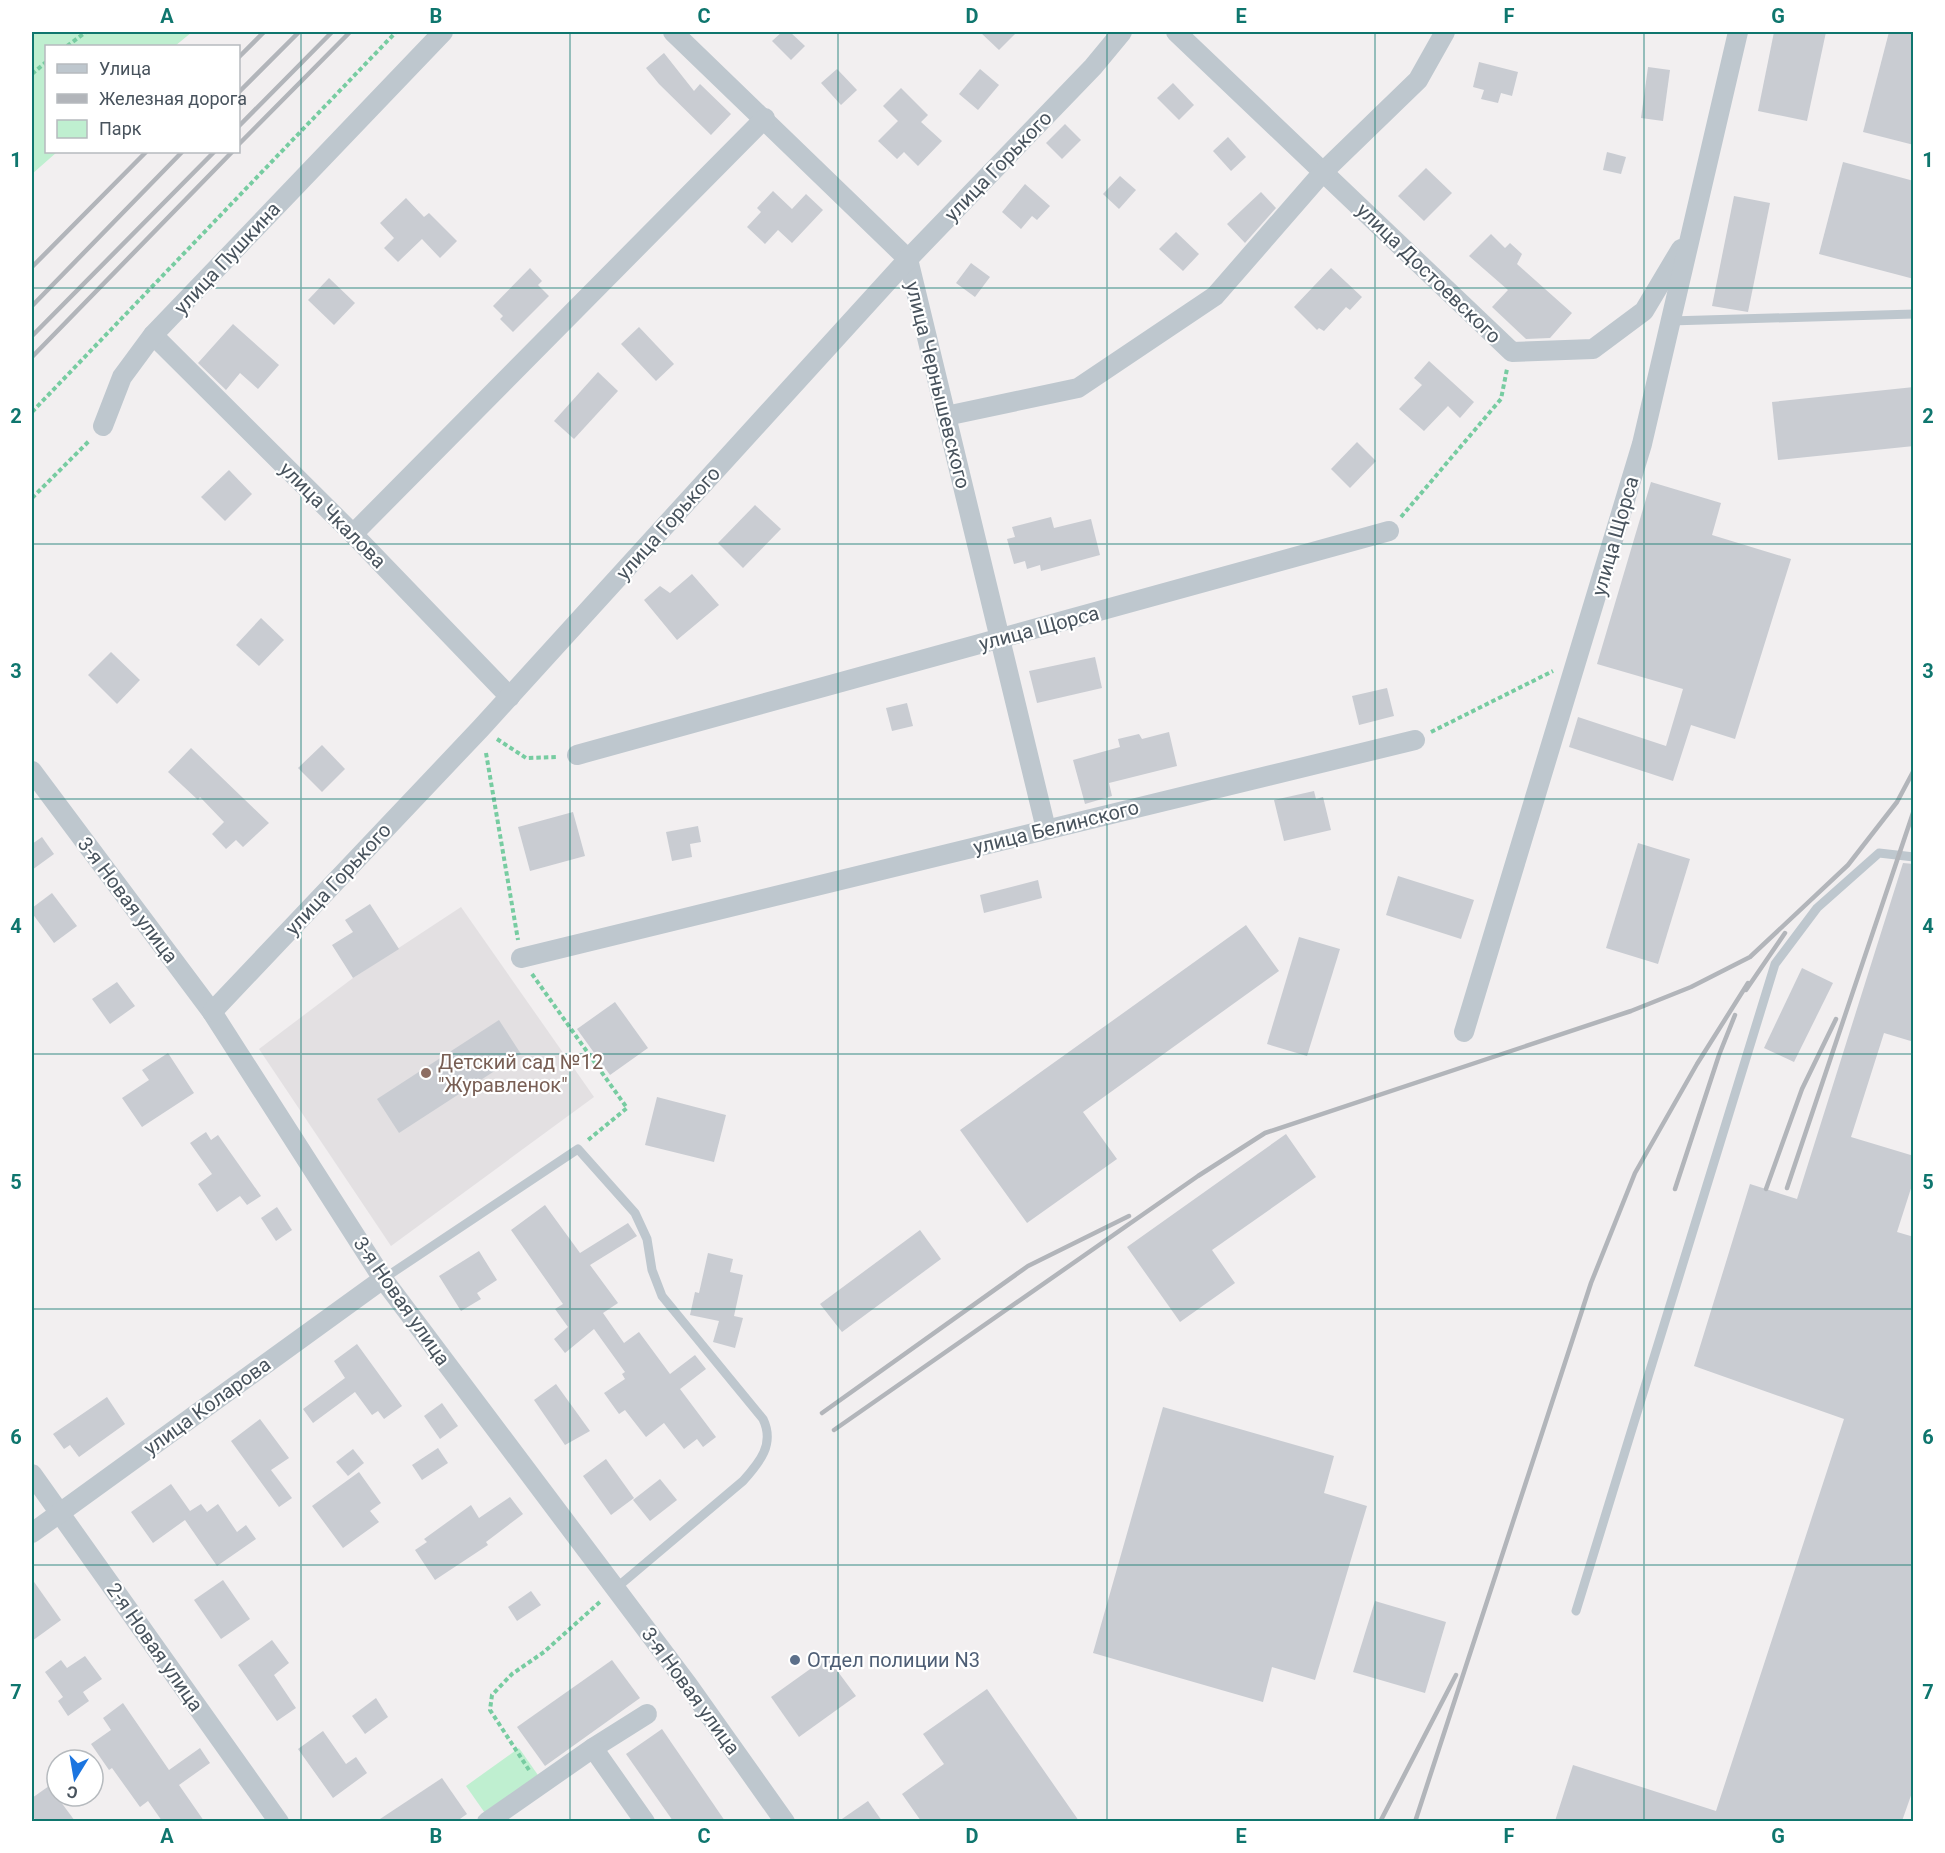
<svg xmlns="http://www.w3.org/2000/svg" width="1945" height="1853" font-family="Roboto,sans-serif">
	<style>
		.education { fill: #e3e0e2 }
		.green { fill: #bfefd0 }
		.building { fill: #c9ccd2 }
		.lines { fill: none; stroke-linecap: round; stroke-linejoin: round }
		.path { stroke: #77cca1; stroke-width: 4; stroke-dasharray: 4.5 3; stroke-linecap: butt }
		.service { stroke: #bec7ce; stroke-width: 9 }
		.minor { stroke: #bec7ce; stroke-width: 20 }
		.rail { stroke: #b2b5ba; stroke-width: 4.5 }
		.grid { fill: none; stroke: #0f766e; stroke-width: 1.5; stroke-opacity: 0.55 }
		.education-dot { fill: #8d6e63; stroke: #fff; stroke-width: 2 }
		.service-dot { fill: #5c6f8a; stroke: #fff; stroke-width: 2 }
		.labels { text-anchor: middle; stroke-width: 4.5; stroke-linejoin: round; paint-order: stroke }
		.street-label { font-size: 20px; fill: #48535d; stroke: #fff }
		.education-label { font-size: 20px; fill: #785e54; stroke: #fff; text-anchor: start }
		.service-label { font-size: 20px; fill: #4e5e75; stroke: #fff; text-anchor: start }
		.neatline { fill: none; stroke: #0f766e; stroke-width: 2 }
		.grid-label { font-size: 20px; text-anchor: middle; font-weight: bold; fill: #0f766e }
	</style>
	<rect width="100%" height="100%" fill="#f2eff0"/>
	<path class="education" d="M 461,907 L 594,1097 L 391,1246 L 259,1049 L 353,978 Z"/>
	<g class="green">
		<path d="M 32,32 L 192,32 L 175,46 L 46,46 L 46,152 L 57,152 L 32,174 Z"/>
		<path d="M 519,1748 L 540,1778 L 487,1816 L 466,1786 Z"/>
	</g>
	<g class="building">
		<path d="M 782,32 L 790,32 L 805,46 L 791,60 L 772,41 Z"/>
		<path d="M 980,32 L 1017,32 L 999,50 Z"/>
		<path d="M 1774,32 L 1826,32 L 1807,121 L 1758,111 Z"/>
		<path d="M 1889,32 L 1914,32 L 1914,145 L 1863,132 Z"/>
		<path d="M 664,53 L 694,91 L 700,84 L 731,114 L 711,135 L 659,84 L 646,68 Z"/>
		<path d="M 1479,62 L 1518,72 L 1512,96 L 1501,93 L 1498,103 L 1481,99 L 1484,90 L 1473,87 Z"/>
		<path d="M 1648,67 L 1670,70 L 1663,121 L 1641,118 Z"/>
		<path d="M 837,69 L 857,90 L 841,105 L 821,83 Z"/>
		<path d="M 980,69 L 999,85 L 978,110 L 959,94 Z"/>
		<path d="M 1173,83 L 1194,105 L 1179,120 L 1157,98 Z"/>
		<path d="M 901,88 L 928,115 L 921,122 L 942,141 L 918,166 L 904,152 L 897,159 L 878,141 L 898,121 L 883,106 Z"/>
		<path d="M 1065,124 L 1081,140 L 1062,159 L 1046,143 Z"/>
		<path d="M 1228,137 L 1246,157 L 1231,171 L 1213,151 Z"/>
		<path d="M 1607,152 L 1626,157 L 1621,174 L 1603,170 Z"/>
		<path d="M 1843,162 L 1914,181 L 1914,279 L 1819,254 Z"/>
		<path d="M 1426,168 L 1452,193 L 1424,221 L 1398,196 Z"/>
		<path d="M 1120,176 L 1136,190 L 1119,209 L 1103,194 Z"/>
		<path d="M 1025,184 L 1050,206 L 1037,220 L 1032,216 L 1021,229 L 1002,212 Z"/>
		<path d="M 773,191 L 792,209 L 806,194 L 823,210 L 792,243 L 778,230 L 765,244 L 747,227 L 761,212 L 757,208 Z"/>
		<path d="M 1261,192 L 1276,208 L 1245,243 L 1227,224 Z"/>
		<path d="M 1734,196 L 1770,203 L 1748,312 L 1712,306 Z"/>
		<path d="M 406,198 L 424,217 L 429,213 L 457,241 L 440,258 L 422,239 L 398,262 L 384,248 L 394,238 L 380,223 Z"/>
		<path d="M 1176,232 L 1199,254 L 1183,271 L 1159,249 Z"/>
		<path d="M 1491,234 L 1505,248 L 1510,243 L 1522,254 L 1517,264 L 1572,313 L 1550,338 L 1526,339 L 1492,307 L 1508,290 L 1469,256 Z"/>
		<path d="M 971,263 L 990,277 L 975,297 L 956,283 Z"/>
		<path d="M 530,268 L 542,281 L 538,285 L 549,296 L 513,332 L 500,319 L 503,316 L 493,306 Z"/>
		<path d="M 1331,268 L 1362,297 L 1350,310 L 1346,307 L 1324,331 L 1319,328 L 1317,330 L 1294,307 Z"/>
		<path d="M 329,278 L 355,303 L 334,325 L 308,300 Z"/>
		<path d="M 233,324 L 279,365 L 258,389 L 240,373 L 226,390 L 198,363 Z"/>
		<path d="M 639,327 L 674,364 L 656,381 L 621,344 Z"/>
		<path d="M 1429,361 L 1474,402 L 1460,418 L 1448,406 L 1424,431 L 1399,409 L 1422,385 L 1414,378 Z"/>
		<path d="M 598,372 L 618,391 L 574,439 L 554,421 Z"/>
		<path d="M 1914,387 L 1914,446 L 1778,460 L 1772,402 Z"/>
		<path d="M 1357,442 L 1376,461 L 1350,488 L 1331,469 Z"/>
		<path d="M 229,470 L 252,494 L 225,521 L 201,497 Z"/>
		<path d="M 1651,482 L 1721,503 L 1712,535 L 1791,559 L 1735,739 L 1691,725 L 1673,781 L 1569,747 L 1578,717 L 1666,746 L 1683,689 L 1597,664 Z"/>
		<path d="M 755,505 L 781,529 L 743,568 L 718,543 Z"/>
		<path d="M 1051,517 L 1054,528 L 1091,519 L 1100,555 L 1041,571 L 1040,565 L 1027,569 L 1025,561 L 1014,564 L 1007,539 L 1015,537 L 1012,527 Z"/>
		<path d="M 692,574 L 719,605 L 677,640 L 644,600 L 660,586 L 670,593 Z"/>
		<path d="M 261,618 L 284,640 L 259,666 L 236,645 Z"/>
		<path d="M 111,652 L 140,680 L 117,704 L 88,675 Z"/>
		<path d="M 1095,657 L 1102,688 L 1037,703 L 1029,671 Z"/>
		<path d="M 1387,688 L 1394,716 L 1359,725 L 1352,696 Z"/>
		<path d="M 907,703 L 913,726 L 892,731 L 886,708 Z"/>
		<path d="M 1169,732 L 1177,766 L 1109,783 L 1112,796 L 1085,804 L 1073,760 L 1120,747 L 1118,739 L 1139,734 L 1142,739 Z"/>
		<path d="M 322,745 L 345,769 L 322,792 L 298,768 Z"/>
		<path d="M 191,748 L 269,823 L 243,847 L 236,840 L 226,849 L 212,834 L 224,822 L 200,797 L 198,800 L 168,772 Z"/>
		<path d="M 1314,791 L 1316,799 L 1323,797 L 1331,830 L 1284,841 L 1274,800 Z"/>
		<path d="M 573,812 L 585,856 L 530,871 L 518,827 Z"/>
		<path d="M 698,826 L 701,842 L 690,844 L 692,857 L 672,861 L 666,832 Z"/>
		<path d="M 42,837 L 54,854 L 32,870 L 32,844 Z"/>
		<path d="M 1638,843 L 1690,859 L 1658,964 L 1606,948 Z"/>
		<path d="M 1903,863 L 1914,864 L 1914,1042 L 1884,1033 L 1851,1137 L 1914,1156 L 1914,1179 L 1897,1232 L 1914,1237 L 1914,1787 L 1902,1821 L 1555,1821 L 1573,1765 L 1716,1811 L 1844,1419 L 1694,1366 L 1750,1184 L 1797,1199 Z"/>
		<path d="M 1398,876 L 1474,900 L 1461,939 L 1386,915 Z"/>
		<path d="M 1038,880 L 1042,898 L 984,913 L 980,895 Z"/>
		<path d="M 52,893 L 77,926 L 54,943 L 32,913 L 32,908 Z"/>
		<path d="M 370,904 L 399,949 L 353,978 L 332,945 L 353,932 L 345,920 Z"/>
		<path d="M 1246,925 L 1279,971 L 1083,1112 L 1117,1159 L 1027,1223 L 960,1130 Z"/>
		<path d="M 1299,937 L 1340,949 L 1307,1056 L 1267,1044 Z"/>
		<path d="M 1802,968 L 1833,983 L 1794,1062 L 1764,1048 Z"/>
		<path d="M 117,982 L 135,1006 L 110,1024 L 92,999 Z"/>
		<path d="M 615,1002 L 648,1048 L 610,1075 L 577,1029 Z"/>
		<path d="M 499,1020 L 521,1054 L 399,1133 L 377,1099 Z"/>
		<path d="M 168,1053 L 194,1093 L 142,1127 L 122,1098 L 149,1080 L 142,1070 Z"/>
		<path d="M 657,1097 L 726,1115 L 714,1162 L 645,1145 Z"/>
		<path d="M 206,1132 L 211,1140 L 218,1135 L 261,1196 L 247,1205 L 240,1196 L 217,1212 L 198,1184 L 212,1174 L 190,1143 Z"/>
		<path d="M 1286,1134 L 1316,1177 L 1212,1250 L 1235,1283 L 1180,1322 L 1127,1247 Z"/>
		<path d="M 545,1205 L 580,1253 L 628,1223 L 637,1236 L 590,1265 L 618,1303 L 603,1313 L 624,1343 L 639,1332 L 670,1374 L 695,1355 L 706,1369 L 680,1389 L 716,1437 L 703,1447 L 697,1439 L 684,1449 L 664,1423 L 646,1437 L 625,1410 L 619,1414 L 604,1393 L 625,1379 L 622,1374 L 625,1372 L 594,1329 L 565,1353 L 554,1339 L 568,1327 L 555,1309 L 563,1304 L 511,1230 Z"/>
		<path d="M 277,1207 L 292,1230 L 276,1241 L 261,1218 Z"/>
		<path d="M 920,1230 L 941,1259 L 842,1332 L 820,1304 Z"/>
		<path d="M 479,1251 L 497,1280 L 477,1293 L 481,1299 L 461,1311 L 439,1276 Z"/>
		<path d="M 708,1253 L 733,1259 L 730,1272 L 743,1275 L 734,1316 L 743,1318 L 735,1348 L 713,1342 L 719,1321 L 690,1315 L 695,1292 L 699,1293 Z"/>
		<path d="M 357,1344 L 402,1406 L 384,1419 L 378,1411 L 372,1415 L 355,1392 L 313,1423 L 303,1409 L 345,1378 L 334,1361 Z"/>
		<path d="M 556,1384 L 590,1431 L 565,1445 L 534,1400 Z"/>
		<path d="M 107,1397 L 125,1424 L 79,1457 L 70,1445 L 64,1449 L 53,1434 Z"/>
		<path d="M 442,1403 L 458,1426 L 440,1439 L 424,1416 Z"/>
		<path d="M 1163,1407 L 1334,1456 L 1324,1493 L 1367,1506 L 1315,1680 L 1272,1667 L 1263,1702 L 1093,1653 Z"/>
		<path d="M 260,1419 L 289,1458 L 271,1470 L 292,1498 L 279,1507 L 231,1441 Z"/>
		<path d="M 438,1448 L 448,1463 L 422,1480 L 412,1465 Z"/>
		<path d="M 353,1449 L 364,1463 L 348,1476 L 336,1462 Z"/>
		<path d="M 606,1459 L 634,1498 L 611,1515 L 583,1476 Z"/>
		<path d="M 359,1472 L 381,1503 L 370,1511 L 379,1522 L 343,1548 L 312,1506 Z"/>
		<path d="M 660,1479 L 677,1500 L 650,1521 L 633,1500 Z"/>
		<path d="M 171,1484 L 190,1511 L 201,1504 L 207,1512 L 218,1504 L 237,1532 L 246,1525 L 256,1539 L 217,1566 L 185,1520 L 153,1543 L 131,1512 Z"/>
		<path d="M 510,1497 L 523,1514 L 486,1542 L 488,1545 L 435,1580 L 415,1550 L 427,1542 L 424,1539 L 471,1505 L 479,1518 Z"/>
		<path d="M 32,1579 L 61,1620 L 32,1641 Z"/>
		<path d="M 223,1580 L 250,1619 L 221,1639 L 194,1600 Z"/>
		<path d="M 531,1591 L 541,1605 L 517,1621 L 508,1607 Z"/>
		<path d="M 1375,1601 L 1446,1622 L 1425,1693 L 1353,1672 Z"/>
		<path d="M 272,1640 L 289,1663 L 274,1675 L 296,1708 L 277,1721 L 238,1665 Z"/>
		<path d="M 85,1656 L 102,1679 L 83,1692 L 89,1701 L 68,1716 L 58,1701 L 63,1697 L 45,1672 L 61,1660 L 67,1668 Z"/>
		<path d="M 827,1657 L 856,1696 L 799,1737 L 771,1697 Z"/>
		<path d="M 612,1660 L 640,1698 L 545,1766 L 517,1727 Z"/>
		<path d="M 987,1689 L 1079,1821 L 921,1821 L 902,1794 L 944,1764 L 923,1734 Z"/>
		<path d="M 376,1698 L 388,1717 L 365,1734 L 352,1716 Z"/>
		<path d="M 123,1703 L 169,1770 L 200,1748 L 210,1763 L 179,1785 L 204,1821 L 162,1821 L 148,1801 L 140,1807 L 112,1768 L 109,1770 L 91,1744 L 111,1730 L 103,1718 Z"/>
		<path d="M 662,1729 L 725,1821 L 673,1821 L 626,1754 Z"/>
		<path d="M 323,1731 L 346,1764 L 356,1757 L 367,1773 L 333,1798 L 298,1749 Z"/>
		<path d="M 442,1778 L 467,1814 L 457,1821 L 377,1821 Z"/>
		<path d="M 49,1786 L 75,1821 L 36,1821 L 32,1815 L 32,1798 Z"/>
		<path d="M 868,1801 L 882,1821 L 839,1821 Z"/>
	</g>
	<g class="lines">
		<g class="path">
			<path d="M 67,46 L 86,32"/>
			<path d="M 32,74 L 46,62"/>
			<path d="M 32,412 L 396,32"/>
			<path d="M 32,498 L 90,440"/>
			<path d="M 1401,517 L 1501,399 L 1507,369"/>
			<path d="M 1431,732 L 1553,671"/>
			<path d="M 497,739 L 526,758 L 558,757"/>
			<path d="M 486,753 L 518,940"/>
			<path d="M 532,974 L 627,1108 L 588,1140"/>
			<path d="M 529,1770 L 490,1710 L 492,1695 L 512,1674 L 544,1652 L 602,1600"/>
		</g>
		<g class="service">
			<path d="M 1670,321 L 1914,314"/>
			<path d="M 383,1279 L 578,1149 L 635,1213 L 647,1239 L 652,1270 L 662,1296 L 763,1419 C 775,1444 760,1462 743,1481 L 615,1589"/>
			<path d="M 1576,1611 L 1775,964 L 1817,908 L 1879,853 L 1914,857"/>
		</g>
		<g class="minor">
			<path d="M 673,32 L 908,259 L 1046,829"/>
			<path d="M 1176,32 L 1512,352 L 1593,349 L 1644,311 L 1681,249"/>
			<path d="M 153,335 L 353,534 L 510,697"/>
			<path d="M 946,416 L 1078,388 L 1215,296 L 1323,172 L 1418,80 L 1445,32"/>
			<path d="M 103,426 L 122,377 L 153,335 L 443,32"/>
			<path d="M 353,534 L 765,118"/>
			<path d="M 577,755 L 1389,531"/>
			<path d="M 32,771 L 212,1012 L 383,1279 L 688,1685 L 785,1822"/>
			<path d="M 521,958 L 1415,740"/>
			<path d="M 212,1012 L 481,728 L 908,259 L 1093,67 L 1122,32"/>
			<path d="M 1464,1032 L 1642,444 L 1738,32"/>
			<path d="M 32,1474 L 279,1822"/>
			<path d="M 32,1533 L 383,1279"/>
			<path d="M 593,1748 L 647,1714"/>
			<path d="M 487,1822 L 593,1748 L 645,1822"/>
		</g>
		<g class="rail">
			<path d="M 238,58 L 264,32"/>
			<path d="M 238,93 L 299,32"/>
			<path d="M 238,127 L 332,32"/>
			<path d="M 238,145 L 350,32"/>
			<path d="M 32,267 L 146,152"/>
			<path d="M 32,306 L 182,152"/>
			<path d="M 32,336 L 214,152"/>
			<path d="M 32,357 L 232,152"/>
			<path d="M 1746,990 L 1785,933"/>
			<path d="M 1787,1188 L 1914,810"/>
			<path d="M 1675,1189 L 1719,1055 L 1735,1015"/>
			<path d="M 1766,1189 L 1802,1089 L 1836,1019"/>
			<path d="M 822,1413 L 1028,1266 L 1129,1216"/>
			<path d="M 834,1430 L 1198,1176 L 1265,1133 L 1631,1011 L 1691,987 L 1750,957 L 1848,865 L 1897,802 L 1914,770"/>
			<path d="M 1380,1822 L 1456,1675"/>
			<path d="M 1415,1822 L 1591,1283 L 1635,1173 L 1697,1064 L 1748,983"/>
		</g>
	</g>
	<path class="grid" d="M 301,32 L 301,1822M 570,32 L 570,1822M 838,32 L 838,1822M 1107,32 L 1107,1822M 1375,32 L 1375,1822M 1644,32 L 1644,1822M 32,288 L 1914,288M 32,544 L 1914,544M 32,799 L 1914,799M 32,1054 L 1914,1054M 32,1309 L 1914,1309M 32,1565 L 1914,1565"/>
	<circle class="education-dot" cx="426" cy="1073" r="6"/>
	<circle class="service-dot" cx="795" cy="1660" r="6"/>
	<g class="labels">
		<g class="street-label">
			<text transform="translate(998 166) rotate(-46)" y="7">улица Горького</text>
			<text transform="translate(227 258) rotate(-47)" y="7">улица Пушкина</text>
			<text transform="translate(1429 273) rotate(44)" y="7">улица Достоевского</text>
			<text transform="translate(938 385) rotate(76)" y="7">улица Чернышевского</text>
			<text transform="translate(333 515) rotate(45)" y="7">улица Чкалова</text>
			<text transform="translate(668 523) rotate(-48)" y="7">улица Горького</text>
			<text transform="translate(1615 536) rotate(-74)" y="7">улица Щорса</text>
			<text transform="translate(1039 628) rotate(-15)" y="7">улица Щорса</text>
			<text transform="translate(1056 827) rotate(-14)" y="7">улица Белинского</text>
			<text transform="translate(338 879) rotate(-47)" y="7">улица Горького</text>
			<text transform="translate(128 900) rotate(53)" y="7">3-я Новая улица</text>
			<text transform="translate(402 1301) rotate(55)" y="7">3-я Новая улица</text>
			<text transform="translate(207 1406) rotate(-36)" y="7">улица Коларова</text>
			<text transform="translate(155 1647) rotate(55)" y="7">2-я Новая улица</text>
			<text transform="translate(691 1691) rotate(54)" y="7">3-я Новая улица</text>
		</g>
		<g class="education-label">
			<text x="438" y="1069">Детский сад №12<tspan x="438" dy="23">"Журавленок"</tspan></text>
		</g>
		<g class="service-label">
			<text x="807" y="1667">Отдел полиции N3</text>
		</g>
	</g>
	<rect width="1945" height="1853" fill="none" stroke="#ffffff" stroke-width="66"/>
	<rect x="45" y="45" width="195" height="108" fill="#ffffff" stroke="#b6babe" stroke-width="1.5"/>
	<rect x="57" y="64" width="30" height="9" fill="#bec7ce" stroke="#b6babe" stroke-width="1.5"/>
	<text x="99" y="75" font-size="18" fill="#48535d">Улица</text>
	<rect x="57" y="94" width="30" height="9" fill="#b2b5ba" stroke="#b6babe" stroke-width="1.5"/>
	<text x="99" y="105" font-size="18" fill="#48535d">Железная дорога</text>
	<rect x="57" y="120" width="30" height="18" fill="#bfefd0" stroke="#b6babe" stroke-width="1.5"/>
	<text x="99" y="135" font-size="18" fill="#48535d">Парк</text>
	<g transform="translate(75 1778) rotate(191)"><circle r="28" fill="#ffffff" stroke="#b6babe" stroke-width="1.5"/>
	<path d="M0-4.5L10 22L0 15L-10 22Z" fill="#1b75e0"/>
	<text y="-9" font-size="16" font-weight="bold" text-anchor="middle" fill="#48535d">С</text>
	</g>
	<rect x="33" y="33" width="1879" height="1787" class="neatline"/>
	<g class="grid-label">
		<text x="167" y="23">A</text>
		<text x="436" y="23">B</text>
		<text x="704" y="23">C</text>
		<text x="972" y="23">D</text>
		<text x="1241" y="23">E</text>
		<text x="1509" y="23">F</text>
		<text x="1778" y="23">G</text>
		<text x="16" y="167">1</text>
		<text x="1928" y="167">1</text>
		<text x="16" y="423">2</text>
		<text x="1928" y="423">2</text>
		<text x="16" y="678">3</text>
		<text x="1928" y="678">3</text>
		<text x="16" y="933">4</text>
		<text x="1928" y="933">4</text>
		<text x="16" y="1189">5</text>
		<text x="1928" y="1189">5</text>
		<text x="16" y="1444">6</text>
		<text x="1928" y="1444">6</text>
		<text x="16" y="1699">7</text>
		<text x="1928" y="1699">7</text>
		<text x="167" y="1843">A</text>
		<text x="436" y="1843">B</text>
		<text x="704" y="1843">C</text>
		<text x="972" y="1843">D</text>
		<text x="1241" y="1843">E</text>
		<text x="1509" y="1843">F</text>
		<text x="1778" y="1843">G</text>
	</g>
</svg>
